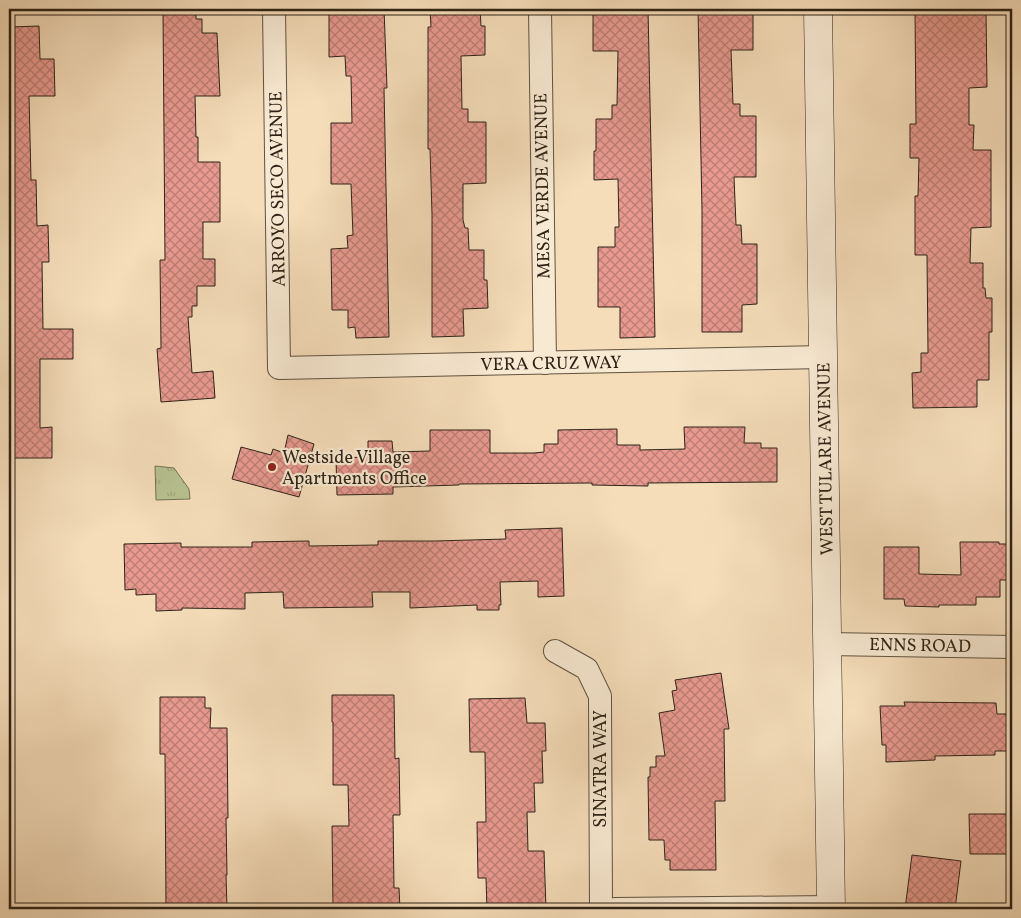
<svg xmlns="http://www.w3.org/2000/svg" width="1021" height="918" font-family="Vollkorn,serif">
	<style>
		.park { fill: url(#park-tufts); stroke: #737254 }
		.building { fill: url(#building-cross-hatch); stroke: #2e2316 }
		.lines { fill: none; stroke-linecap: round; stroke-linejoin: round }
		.street-casing { stroke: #60523f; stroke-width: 24 }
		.secondary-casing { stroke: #2e2316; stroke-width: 29 }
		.street { stroke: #f8e9d2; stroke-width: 22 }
		.secondary { stroke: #f8e9d2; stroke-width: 28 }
		.poi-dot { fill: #8f2418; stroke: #f8e9d2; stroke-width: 2 }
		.labels { text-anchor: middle; stroke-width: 4.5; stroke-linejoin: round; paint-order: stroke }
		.street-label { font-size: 18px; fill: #2e2316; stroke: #f8e9d2 }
		.poi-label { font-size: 18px; fill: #2e2316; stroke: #f8e9d2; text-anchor: start }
	</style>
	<defs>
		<pattern id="park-tufts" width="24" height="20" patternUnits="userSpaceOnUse" patternTransform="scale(1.25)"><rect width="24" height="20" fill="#b8c292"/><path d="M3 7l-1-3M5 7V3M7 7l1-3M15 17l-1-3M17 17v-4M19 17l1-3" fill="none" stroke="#9ea67d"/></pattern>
		<pattern id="building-cross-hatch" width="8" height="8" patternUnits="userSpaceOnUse" patternTransform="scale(1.25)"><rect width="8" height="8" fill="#e89a8f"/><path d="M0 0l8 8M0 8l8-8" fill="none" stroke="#bc7d74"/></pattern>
	</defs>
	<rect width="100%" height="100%" fill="#f5ddba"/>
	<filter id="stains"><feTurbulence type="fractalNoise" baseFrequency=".004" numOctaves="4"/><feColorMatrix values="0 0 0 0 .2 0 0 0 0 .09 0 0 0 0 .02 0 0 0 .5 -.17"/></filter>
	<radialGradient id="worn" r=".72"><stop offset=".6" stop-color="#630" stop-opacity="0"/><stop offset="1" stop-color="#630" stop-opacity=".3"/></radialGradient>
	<path class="park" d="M 155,466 L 174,468 L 189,489 L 190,499 L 156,500 Z"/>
	<g class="building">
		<path d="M 196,9 L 196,19 L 202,19 L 202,33 L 217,33 L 220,96 L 195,96 L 196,137 L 198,137 L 198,162 L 220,162 L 220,222 L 203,222 L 203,259 L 215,259 L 215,286 L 197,286 L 197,306 L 192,306 L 192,317 L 188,317 L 192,373 L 213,371 L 215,398 L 161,402 L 157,349 L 161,348 L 160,260 L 165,260 L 163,10 Z"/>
		<path d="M 329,9 L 384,9 L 387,88 L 384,88 L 389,337 L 356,338 L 355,327 L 348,328 L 348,310 L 332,310 L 331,249 L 348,248 L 347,236 L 353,235 L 351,184 L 331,184 L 331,123 L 352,123 L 351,76 L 346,76 L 345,56 L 329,57 Z"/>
		<path d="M 430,9 L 480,9 L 481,26 L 485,26 L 485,55 L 461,56 L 462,109 L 468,109 L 468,122 L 486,122 L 486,183 L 463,184 L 463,220 L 465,228 L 468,228 L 469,250 L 484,250 L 484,280 L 487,280 L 488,308 L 463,309 L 464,336 L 432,337 L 432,214 L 430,149 L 428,149 L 428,27 L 431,27 Z"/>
		<path d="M 593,9 L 648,9 L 655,337 L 620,338 L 620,307 L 598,307 L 598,247 L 615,247 L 615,227 L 619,227 L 618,179 L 594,180 L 594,151 L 596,151 L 596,119 L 612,119 L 612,105 L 617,105 L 618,51 L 593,51 Z"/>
		<path d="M 698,9 L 753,9 L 753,50 L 731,50 L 733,104 L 740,104 L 740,116 L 756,116 L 756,177 L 734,177 L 736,225 L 741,225 L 742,244 L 757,244 L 757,304 L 742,305 L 742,332 L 702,332 L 702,210 Z"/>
		<path d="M 915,9 L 970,9 L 970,12 L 986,12 L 987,87 L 969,88 L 969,125 L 974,125 L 973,150 L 991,150 L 991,227 L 971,228 L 970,263 L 983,263 L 983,288 L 985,288 L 986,298 L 992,298 L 992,332 L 989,332 L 989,380 L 977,380 L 977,407 L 913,408 L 912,373 L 921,372 L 921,353 L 928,353 L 927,255 L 915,255 L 915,196 L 918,196 L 919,158 L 910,158 L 910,124 L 916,124 Z"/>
		<path d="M 39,26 L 40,59 L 54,59 L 55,96 L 29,96 L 31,180 L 36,180 L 37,226 L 48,225 L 49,262 L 42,262 L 43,329 L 73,329 L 73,359 L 40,359 L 40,428 L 52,427 L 52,458 L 9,458 L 9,27 Z"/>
		<path d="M 684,427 L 745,427 L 744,443 L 761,443 L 761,448 L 777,448 L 777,482 L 648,483 L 648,486 L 592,485 L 592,483 L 459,484 L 459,485 L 393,487 L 393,494 L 337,495 L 336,458 L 368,457 L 368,441 L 392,441 L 393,452 L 430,451 L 430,430 L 490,430 L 490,453 L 534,453 L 544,452 L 544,444 L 558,444 L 558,430 L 617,429 L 617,445 L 640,445 L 640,450 L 685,449 Z"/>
		<path d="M 288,435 L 314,444 L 299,497 L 232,479 L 241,447 L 271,455 L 273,449 L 284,453 Z"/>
		<path d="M 562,528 L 564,596 L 538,597 L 538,581 L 500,582 L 501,605 L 499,605 L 499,610 L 477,610 L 477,605 L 410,608 L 410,592 L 372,592 L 373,607 L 284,608 L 283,592 L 245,593 L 245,609 L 182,608 L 182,610 L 156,611 L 156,594 L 136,595 L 136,589 L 125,590 L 124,544 L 181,543 L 181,547 L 252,547 L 252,542 L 309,541 L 309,546 L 378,545 L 378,541 L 435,541 L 506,539 L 505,530 Z"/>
		<path d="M 960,542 L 999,542 L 999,544 L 1012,544 L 1012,580 L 1000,580 L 1000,597 L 976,597 L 976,605 L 939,605 L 939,607 L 905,606 L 904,599 L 884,599 L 884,547 L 919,547 L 919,574 L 961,575 Z"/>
		<path d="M 721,673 L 729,729 L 724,729 L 725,801 L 715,801 L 716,870 L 670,870 L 670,860 L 665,860 L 664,840 L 649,840 L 648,777 L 650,777 L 650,767 L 656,767 L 656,756 L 665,756 L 659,713 L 675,710 L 672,691 L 677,690 L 675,680 Z"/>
		<path d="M 332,695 L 394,695 L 395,759 L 399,758 L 400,815 L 393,815 L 394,888 L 399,888 L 400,909 L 333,909 L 332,826 L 349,826 L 348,785 L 333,785 L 333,722 L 332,722 Z"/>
		<path d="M 160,697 L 205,697 L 205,708 L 211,708 L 210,728 L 227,728 L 228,818 L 226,818 L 227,875 L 226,875 L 227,909 L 166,909 L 165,754 L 160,754 Z"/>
		<path d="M 525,698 L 527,723 L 545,723 L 546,751 L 542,751 L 543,783 L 534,783 L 535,812 L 527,812 L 528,851 L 544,851 L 546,909 L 487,909 L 486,878 L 478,878 L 477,822 L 486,822 L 485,752 L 470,752 L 469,699 Z"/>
		<path d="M 904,702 L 996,703 L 997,714 L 1012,714 L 1012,751 L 995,751 L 995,755 L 935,756 L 935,760 L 886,762 L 886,745 L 882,745 L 880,706 L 905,706 Z"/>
		<path d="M 969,814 L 1012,814 L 1012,854 L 970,854 Z"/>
		<path d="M 912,855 L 961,861 L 955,909 L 905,909 Z"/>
	</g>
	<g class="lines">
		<defs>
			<g id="street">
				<path d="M 274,9 L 279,368 L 823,357"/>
				<path d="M 540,9 L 545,363"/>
				<path d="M 827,644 L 1012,647"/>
				<path d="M 555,651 L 587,669 L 600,696 L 601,909"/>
				<path d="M 615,909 L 831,907"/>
			</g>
			<path id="secondary" d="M 818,9 L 831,909"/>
		</defs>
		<use href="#street" class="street-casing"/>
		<use href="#secondary" class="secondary-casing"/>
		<use href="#street" class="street"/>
		<use href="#secondary" class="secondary"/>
	</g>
	<circle class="poi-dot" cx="272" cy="467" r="5"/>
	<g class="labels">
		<g class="street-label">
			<text transform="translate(542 186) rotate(-91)" y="6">MESA VERDE AVENUE</text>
			<text transform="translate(277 189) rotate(-91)" y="6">ARROYO SECO AVENUE</text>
			<text transform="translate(551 363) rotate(-1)" y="6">VERA CRUZ WAY</text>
			<text transform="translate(825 459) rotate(-91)" y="6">WEST TULARE AVENUE</text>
			<text transform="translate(920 645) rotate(1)" y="6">ENNS ROAD</text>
			<text transform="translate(600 769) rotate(-90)" y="6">SINATRA WAY</text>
		</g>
		<g class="poi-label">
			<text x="282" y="463">Westside Village<tspan x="282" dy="21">Apartments Office</tspan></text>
		</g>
	</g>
	<rect width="1021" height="918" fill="none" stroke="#f5ddba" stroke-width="30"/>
	<rect x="10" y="10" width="1001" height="898" fill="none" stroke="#2e2316" stroke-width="2.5"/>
	<rect x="15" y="15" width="991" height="888" fill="none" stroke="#2e2316"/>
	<rect width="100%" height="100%" filter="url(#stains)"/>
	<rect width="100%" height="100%" fill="url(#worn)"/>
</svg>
